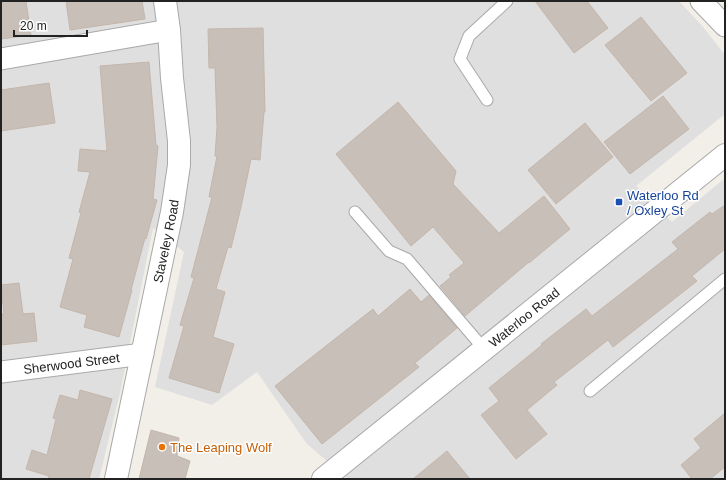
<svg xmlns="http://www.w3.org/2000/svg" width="726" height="480" font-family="Arial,sans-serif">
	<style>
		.residential { fill: #e0dfdf }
		.building { fill: #c7bfb8; stroke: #c4b6ab }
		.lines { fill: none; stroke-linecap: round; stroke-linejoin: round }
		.service-casing { stroke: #a9a9a9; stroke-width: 13 }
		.minor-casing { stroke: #a9a9a9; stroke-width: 23 }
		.tertiary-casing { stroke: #a9a9a9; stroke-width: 24 }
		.service { stroke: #fff; stroke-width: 11 }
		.minor { stroke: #fff; stroke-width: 21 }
		.tertiary { stroke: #fff; stroke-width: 22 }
		.transit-dot { fill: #1a4fb4; stroke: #fff; stroke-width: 1.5 }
		.food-dot { fill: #e8710a; stroke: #fff; stroke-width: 1.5 }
		.labels { text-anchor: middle; stroke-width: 3; stroke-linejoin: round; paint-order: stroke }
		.transit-label { font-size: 13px; fill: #164399; stroke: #fff; text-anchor: start }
		.street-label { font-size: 13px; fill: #222; stroke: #fff }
		.food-label { font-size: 13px; fill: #c56008; stroke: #fff; text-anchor: start }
	</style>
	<rect width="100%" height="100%" fill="#f2efe9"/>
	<path class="residential" d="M 1,1 L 679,1 L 703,27 L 725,55 L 725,114 L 636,186 L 672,222 L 725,178 L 725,479 L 348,479 L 307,444 L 257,372 L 212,405 L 155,387 L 184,252 L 153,228 L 120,393 L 99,479 L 1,479 Z"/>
	<g class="building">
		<path d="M 1,1 L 26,1 L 31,35 L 1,39 Z"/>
		<path d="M 66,1 L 142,1 L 145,19 L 70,30 Z"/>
		<path d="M 535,1 L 587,1 L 608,28 L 574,53 Z"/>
		<path d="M 641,17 L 687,73 L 651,101 L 605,45 Z"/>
		<path d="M 263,28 L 265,112 L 264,112 L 260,160 L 251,159 L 241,207 L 231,248 L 228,247 L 216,289 L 225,292 L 213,337 L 234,344 L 219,393 L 169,378 L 184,326 L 180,325 L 194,278 L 191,277 L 212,197 L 209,197 L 217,156 L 215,156 L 217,127 L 215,68 L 209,68 L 208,29 Z"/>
		<path d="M 149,62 L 156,145 L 158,146 L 153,199 L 157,200 L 146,239 L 145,238 L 131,290 L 132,290 L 119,337 L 84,327 L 87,315 L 60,307 L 73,259 L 69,258 L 81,213 L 79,212 L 90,172 L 78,171 L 80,149 L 107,151 L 100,66 Z"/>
		<path d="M 49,83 L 55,123 L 1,131 L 1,90 Z"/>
		<path d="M 663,96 L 689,129 L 630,174 L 604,142 Z"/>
		<path d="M 398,102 L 456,171 L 453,184 L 499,233 L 544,196 L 570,229 L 529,263 L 529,262 L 465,316 L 440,286 L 451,277 L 449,275 L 464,263 L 433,227 L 411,246 L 336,154 Z"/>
		<path d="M 585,123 L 613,157 L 556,204 L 528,170 Z"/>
		<path d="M 725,205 L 725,249 L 692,276 L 697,281 L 613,347 L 608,340 L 554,382 L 557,385 L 527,410 L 547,434 L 516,459 L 481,415 L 499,401 L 489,388 L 542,345 L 541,344 L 586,309 L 592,316 L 678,249 L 672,242 L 710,212 L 712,214 Z"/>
		<path d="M 19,283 L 23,314 L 34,313 L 37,341 L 1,345 L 1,314 L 4,314 L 1,285 Z"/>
		<path d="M 410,289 L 421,302 L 429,295 L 457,328 L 415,363 L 419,367 L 322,444 L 275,386 L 373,309 L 378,316 Z"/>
		<path d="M 80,390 L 112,399 L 89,479 L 48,479 L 49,476 L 26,469 L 32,450 L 47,455 L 56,419 L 53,418 L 60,395 L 78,400 Z"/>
		<path d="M 725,413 L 725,467 L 710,479 L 692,479 L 681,465 L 701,448 L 694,439 Z"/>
		<path d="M 151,430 L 179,438 L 177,456 L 190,461 L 185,479 L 139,479 Z"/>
		<path d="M 447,451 L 470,479 L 413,479 Z"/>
	</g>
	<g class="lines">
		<defs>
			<g id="service">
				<path d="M 487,100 L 460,59 L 469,36 L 507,1"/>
				<path d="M 355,212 L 389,251 L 407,259 L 484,349"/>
				<path d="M 590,391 L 725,279"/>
			</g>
			<g id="minor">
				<path d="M 701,1 L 725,26"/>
				<path d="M 1,59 L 169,30"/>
				<path id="s1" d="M 1,372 L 143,354"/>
			</g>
			<g id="tertiary">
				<path id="s2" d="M 116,479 L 172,212 L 179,165 L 179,141 L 172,78 L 169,30 L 165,1"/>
				<path id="s3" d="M 323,479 L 725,155"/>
			</g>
		</defs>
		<use href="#service" class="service-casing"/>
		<use href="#minor" class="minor-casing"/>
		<use href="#tertiary" class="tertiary-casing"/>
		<use href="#service" class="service"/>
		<use href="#minor" class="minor"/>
		<use href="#tertiary" class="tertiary"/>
	</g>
	<rect class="transit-dot" x="615" y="198" width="8" height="8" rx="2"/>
	<circle class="food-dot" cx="162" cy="447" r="4"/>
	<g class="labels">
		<g class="transit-label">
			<text x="627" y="200">Waterloo Rd<tspan x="627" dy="15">/ Oxley St</tspan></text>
		</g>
		<g class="street-label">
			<text dy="5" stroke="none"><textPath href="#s2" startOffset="243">Staveley Road</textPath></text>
			<text dy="5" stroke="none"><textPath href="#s3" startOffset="258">Waterloo Road</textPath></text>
			<text dy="5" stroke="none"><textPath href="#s1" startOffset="71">Sherwood Street</textPath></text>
		</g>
		<g class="food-label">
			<text x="170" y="452">The Leaping Wolf</text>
		</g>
	</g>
	<rect width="726" height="480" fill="none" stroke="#222222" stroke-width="4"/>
	<path d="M14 30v6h73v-6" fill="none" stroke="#222222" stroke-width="2"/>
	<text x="20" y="30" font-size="12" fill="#222222" stroke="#ffffff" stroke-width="3" paint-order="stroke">20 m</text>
</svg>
